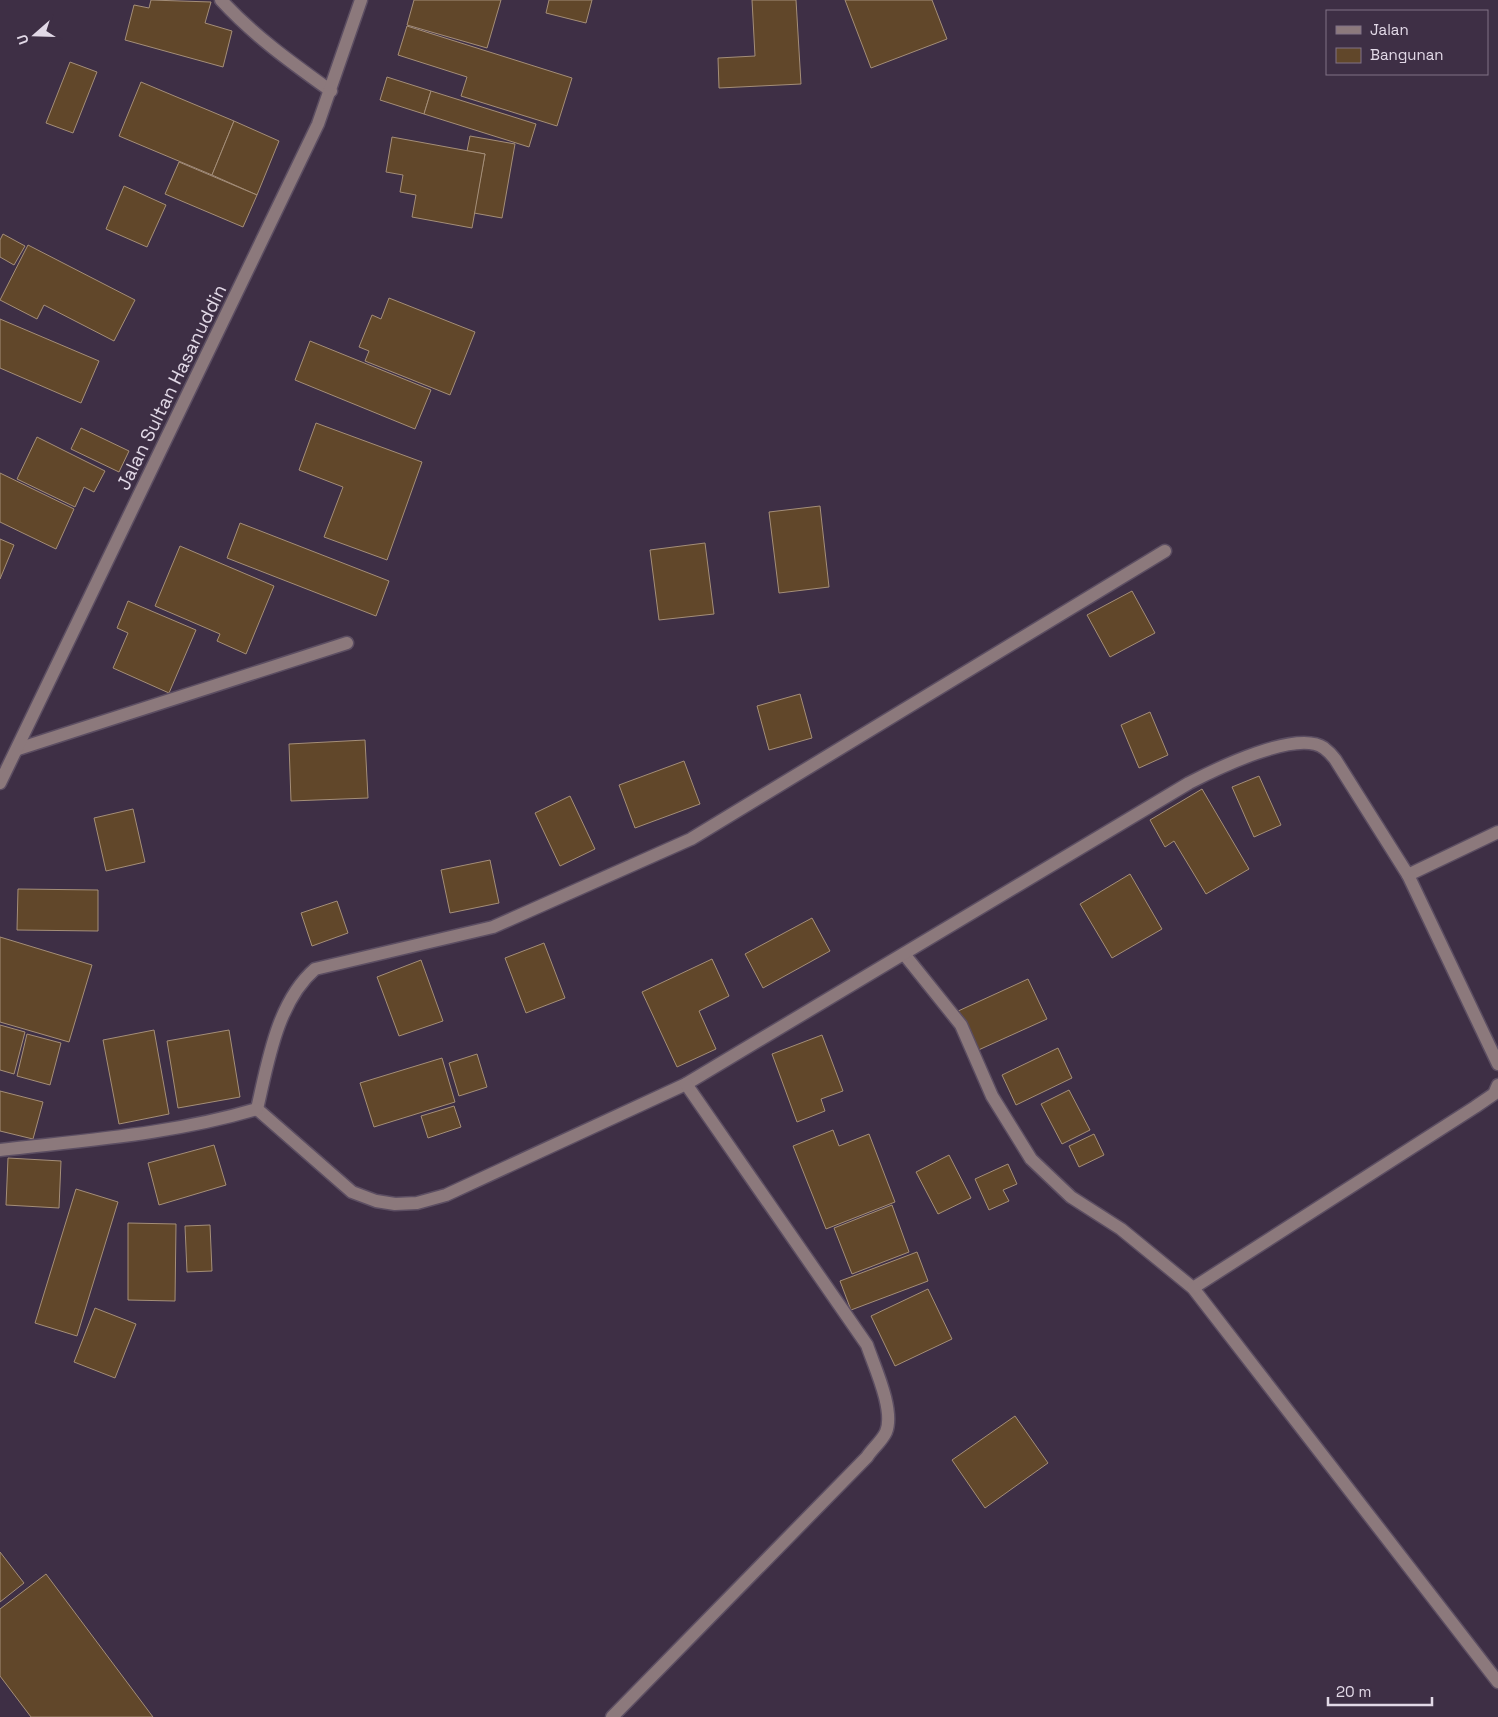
<svg xmlns="http://www.w3.org/2000/svg" width="1498" height="1717" font-family="'Space Grotesk',sans-serif">
	<style>
		.building { fill: #61472a; stroke: #a48e78 }
		.lines { fill: none; stroke-linecap: round; stroke-linejoin: round }
		.minor-casing { stroke: #5c4e62; stroke-width: 15 }
		.minor { stroke: #8c797c; stroke-width: 12 }
		.labels { text-anchor: middle; stroke-width: 4; stroke-linejoin: round; paint-order: stroke }
		.street-label { font-size: 19px; fill: #e2d9e7; stroke: #3e2f45 }
	</style>
	<rect width="100%" height="100%" fill="#3e2f45"/>
	<g class="building">
		<path d="M 151,0 L 211,2 L 205,23 L 232,31 L 223,67 L 125,40 L 134,5 L 149,8 Z"/>
		<path d="M 414,0 L 501,0 L 487,48 L 407,25 Z"/>
		<path d="M 549,0 L 592,0 L 586,23 L 546,13 Z"/>
		<path d="M 752,0 L 796,0 L 801,84 L 719,88 L 718,58 L 755,56 Z"/>
		<path d="M 845,0 L 932,0 L 947,39 L 871,68 Z"/>
		<path d="M 407,26 L 572,78 L 557,126 L 461,96 L 467,77 L 398,55 Z"/>
		<path d="M 70,62 L 97,72 L 73,133 L 46,123 Z"/>
		<path d="M 387,77 L 431,91 L 424,114 L 380,100 Z"/>
		<path d="M 141,82 L 234,121 L 212,175 L 119,136 Z"/>
		<path d="M 431,91 L 536,124 L 529,147 L 424,114 Z"/>
		<path d="M 234,121 L 279,141 L 257,195 L 212,175 Z"/>
		<path d="M 470,136 L 515,144 L 502,218 L 474,213 L 485,154 L 467,151 Z"/>
		<path d="M 392,137 L 485,154 L 472,228 L 412,217 L 416,195 L 400,192 L 403,175 L 386,172 Z"/>
		<path d="M 179,162 L 257,195 L 243,227 L 165,194 Z"/>
		<path d="M 124,186 L 166,205 L 147,247 L 106,229 Z"/>
		<path d="M 3,234 L 25,246 L 14,265 L 0,257 L 0,240 Z"/>
		<path d="M 28,245 L 135,300 L 114,341 L 44,305 L 37,319 L 0,300 Z"/>
		<path d="M 389,298 L 475,332 L 450,395 L 365,361 L 369,351 L 359,347 L 372,315 L 381,319 Z"/>
		<path d="M 0,319 L 99,361 L 81,403 L 0,368 Z"/>
		<path d="M 310,341 L 431,390 L 415,429 L 295,380 Z"/>
		<path d="M 316,423 L 422,462 L 387,560 L 324,537 L 343,487 L 299,470 Z"/>
		<path d="M 81,428 L 129,451 L 119,472 L 71,449 Z"/>
		<path d="M 37,437 L 105,471 L 94,492 L 84,487 L 75,507 L 17,479 Z"/>
		<path d="M 0,473 L 74,509 L 56,549 L 0,522 Z"/>
		<path d="M 820,506 L 829,587 L 779,593 L 769,512 Z"/>
		<path d="M 240,523 L 389,581 L 376,616 L 227,558 Z"/>
		<path d="M 0,539 L 14,545 L 0,579 Z"/>
		<path d="M 705,543 L 714,614 L 659,620 L 650,550 Z"/>
		<path d="M 180,546 L 274,586 L 246,654 L 217,641 L 220,634 L 155,606 Z"/>
		<path d="M 1132,591 L 1155,633 L 1110,657 L 1087,615 Z"/>
		<path d="M 128,601 L 196,630 L 169,693 L 113,668 L 128,633 L 117,628 Z"/>
		<path d="M 800,694 L 812,738 L 769,750 L 757,706 Z"/>
		<path d="M 1150,712 L 1168,755 L 1139,768 L 1121,725 Z"/>
		<path d="M 365,740 L 368,798 L 291,801 L 289,744 Z"/>
		<path d="M 684,761 L 700,804 L 635,828 L 619,785 Z"/>
		<path d="M 1259,776 L 1281,825 L 1254,837 L 1232,787 Z"/>
		<path d="M 1202,789 L 1249,869 L 1206,894 L 1174,841 L 1165,847 L 1150,820 Z"/>
		<path d="M 570,796 L 595,849 L 560,866 L 535,813 Z"/>
		<path d="M 133,809 L 145,862 L 106,871 L 94,818 Z"/>
		<path d="M 490,860 L 499,903 L 450,913 L 441,870 Z"/>
		<path d="M 1130,874 L 1162,929 L 1112,958 L 1080,904 Z"/>
		<path d="M 18,889 L 98,890 L 98,931 L 17,930 Z"/>
		<path d="M 337,901 L 348,933 L 312,946 L 301,913 Z"/>
		<path d="M 812,918 L 830,951 L 763,988 L 745,954 Z"/>
		<path d="M 0,937 L 92,965 L 69,1042 L 0,1022 Z"/>
		<path d="M 544,943 L 565,998 L 526,1013 L 505,958 Z"/>
		<path d="M 712,959 L 729,996 L 699,1011 L 716,1049 L 677,1067 L 642,992 Z"/>
		<path d="M 421,960 L 443,1021 L 399,1036 L 377,977 Z"/>
		<path d="M 1028,979 L 1047,1019 L 974,1052 L 956,1012 Z"/>
		<path d="M 0,1025 L 25,1032 L 14,1074 L 0,1070 Z"/>
		<path d="M 154,1030 L 169,1114 L 119,1124 L 103,1040 Z"/>
		<path d="M 229,1030 L 240,1097 L 178,1108 L 167,1041 Z"/>
		<path d="M 27,1034 L 61,1043 L 50,1085 L 17,1076 Z"/>
		<path d="M 822,1035 L 843,1091 L 821,1099 L 825,1111 L 797,1122 L 772,1054 Z"/>
		<path d="M 1058,1048 L 1072,1078 L 1016,1105 L 1002,1075 Z"/>
		<path d="M 477,1054 L 487,1087 L 459,1096 L 449,1063 Z"/>
		<path d="M 442,1058 L 455,1102 L 374,1127 L 360,1083 Z"/>
		<path d="M 1069,1090 L 1090,1130 L 1062,1144 L 1041,1104 Z"/>
		<path d="M 0,1091 L 43,1102 L 33,1139 L 0,1131 Z"/>
		<path d="M 454,1106 L 461,1127 L 428,1138 L 421,1116 Z"/>
		<path d="M 833,1130 L 839,1146 L 869,1134 L 895,1202 L 826,1229 L 793,1146 Z"/>
		<path d="M 1094,1134 L 1104,1155 L 1079,1167 L 1069,1146 Z"/>
		<path d="M 214,1145 L 226,1185 L 159,1205 L 148,1163 Z"/>
		<path d="M 949,1155 L 971,1198 L 938,1214 L 916,1172 Z"/>
		<path d="M 8,1158 L 61,1161 L 59,1208 L 6,1205 Z"/>
		<path d="M 1008,1164 L 1017,1184 L 1003,1190 L 1009,1201 L 989,1210 L 975,1179 Z"/>
		<path d="M 76,1189 L 118,1202 L 77,1336 L 35,1323 Z"/>
		<path d="M 892,1205 L 909,1252 L 852,1274 L 834,1228 Z"/>
		<path d="M 128,1223 L 176,1224 L 175,1301 L 128,1300 Z"/>
		<path d="M 210,1225 L 212,1271 L 187,1272 L 185,1226 Z"/>
		<path d="M 917,1252 L 928,1281 L 851,1310 L 840,1281 Z"/>
		<path d="M 928,1289 L 952,1339 L 895,1366 L 871,1316 Z"/>
		<path d="M 95,1308 L 136,1324 L 115,1378 L 74,1362 Z"/>
		<path d="M 1015,1416 L 1048,1463 L 985,1508 L 952,1460 Z"/>
		<path d="M 0,1552 L 24,1583 L 0,1602 Z"/>
		<path d="M 46,1574 L 153,1717 L 31,1717 L 0,1676 L 0,1609 Z"/>
	</g>
	<g class="lines">
		<defs>
			<g id="minor">
				<path d="M 221,0 C 254,36 292,63 331,91"/>
				<path d="M 18,749 L 347,643"/>
				<path d="M 0,783 L 318,124 L 361,0"/>
				<path d="M 1408,875 L 1498,1064"/>
				<path d="M 904,954 L 961,1025 L 992,1096 L 1031,1159 L 1071,1197 L 1121,1229 L 1193,1288 L 1498,1682"/>
				<path d="M 257,1109 L 352,1192 L 376,1201 L 395,1204 L 417,1203 L 446,1195 L 686,1084 L 1189,783 C 1216,769 1297,729 1324,748 C 1328,751 1332,755 1335,759 L 1408,875 L 1498,832"/>
				<path d="M 0,1150 C 86,1140 174,1134 257,1109 C 268,1062 277,1002 315,969 L 493,927 L 691,839 L 1165,551"/>
				<path d="M 1193,1288 L 1475,1107 L 1494,1094 L 1498,1085"/>
				<path d="M 612,1717 L 867,1457 C 872,1449 882,1441 886,1432 C 895,1410 874,1366 867,1345 L 686,1084"/>
			</g>
		</defs>
		<use href="#minor" class="minor-casing"/>
		<use href="#minor" class="minor"/>
	</g>
	<g class="labels">
		<g class="street-label">
			<text transform="translate(171 387) rotate(-64)" y="7">Jalan Sultan Hasanuddin</text>
		</g>
	</g>
	<rect x="1326" y="10" width="162" height="65" fill="#3e2f45" stroke="#807386"/>
	<rect x="1336" y="26" width="25" height="8" fill="#8c797c" stroke="#807386"/>
	<text x="1370" y="35" font-size="15" fill="#e2d9e7">Jalan</text>
	<rect x="1336" y="48" width="25" height="15" fill="#61472a" stroke="#807386"/>
	<text x="1370" y="60" font-size="15" fill="#e2d9e7">Bangunan</text>
	<g transform="translate(35 35) rotate(250)" stroke="#3e2f45" stroke-width="4" paint-order="stroke">
	<path d="M0-4L9 19L0 12L-9 19Z" fill="#e2d9e7"/>
	<text y="-8" font-size="14" font-weight="bold" text-anchor="middle" fill="#e2d9e7">U</text>
	</g>
	<path d="M1328 1697v8h104v-8" fill="none" stroke="#e2d9e7" stroke-width="2.5"/>
	<text x="1336" y="1697" font-size="15" fill="#e2d9e7" stroke="#3e2f45" stroke-width="4" paint-order="stroke">20 m</text>
</svg>
